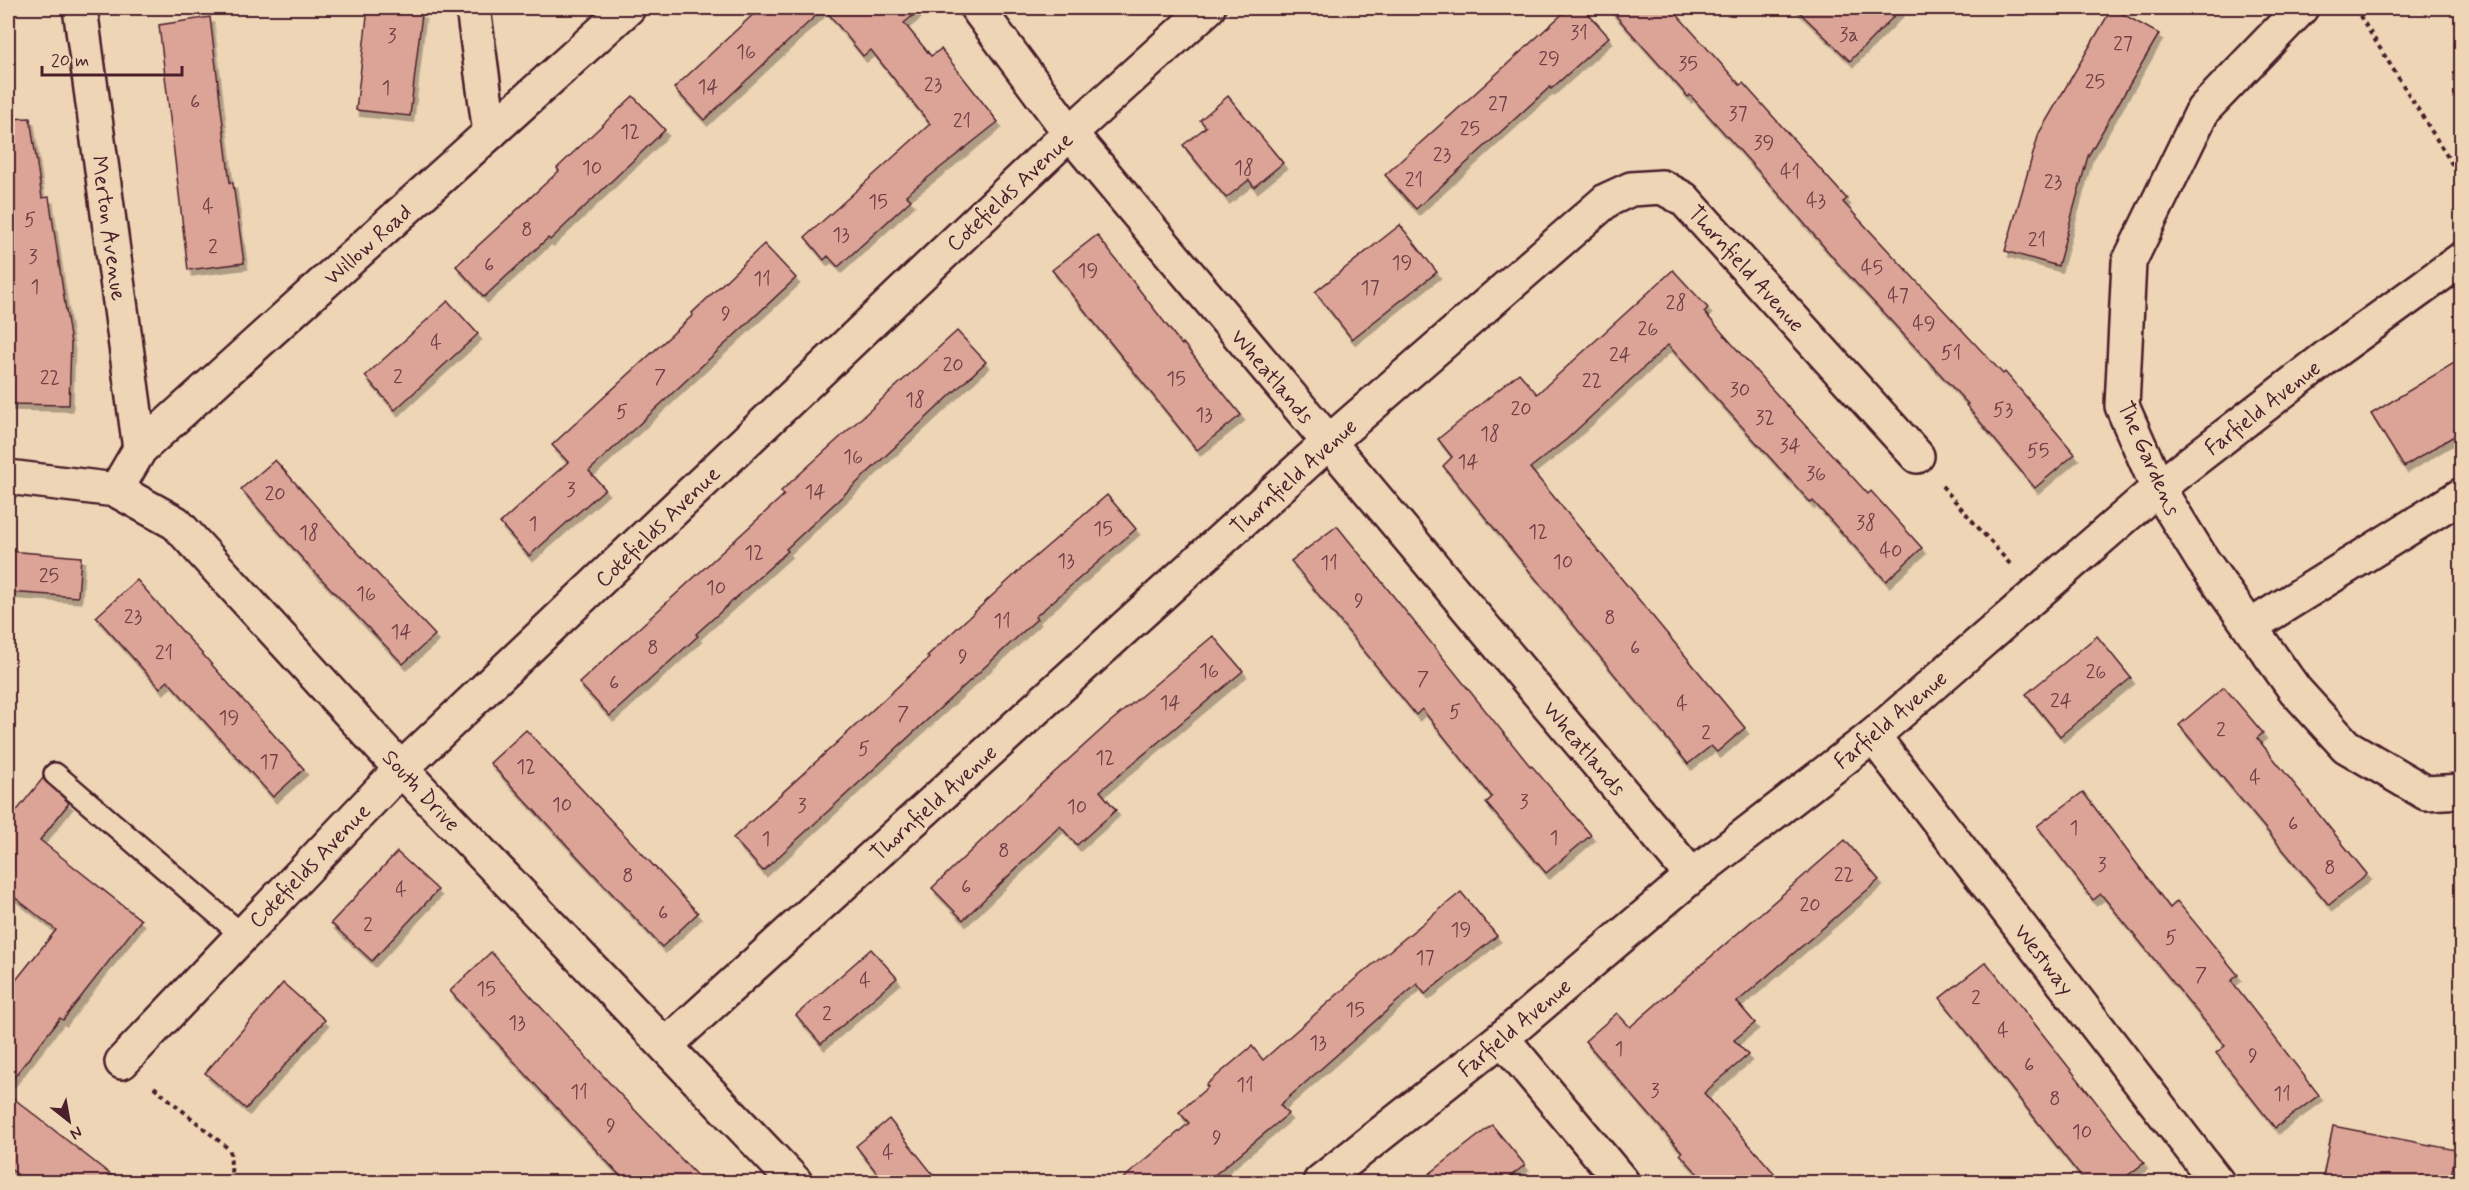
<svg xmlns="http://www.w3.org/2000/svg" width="2469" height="1190" font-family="Mynerve,sans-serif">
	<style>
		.building { fill: #dca497; stroke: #4a1f2b; stroke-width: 1.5; filter: url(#shadow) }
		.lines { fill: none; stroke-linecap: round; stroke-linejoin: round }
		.service-casing { stroke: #4a1f2b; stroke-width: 26 }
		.minor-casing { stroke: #4a1f2b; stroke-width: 38 }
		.path { stroke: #4a1f2b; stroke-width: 4; stroke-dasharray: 4.5 4.5; stroke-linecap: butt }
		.service { stroke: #edd5b5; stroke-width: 21 }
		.minor { stroke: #edd5b5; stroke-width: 33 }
		.labels { text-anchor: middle; stroke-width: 5; stroke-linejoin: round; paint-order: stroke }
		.number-label { font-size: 20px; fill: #6e4046 }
		.street-label { font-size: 22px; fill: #4a1f2b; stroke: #edd5b5 }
	</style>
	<defs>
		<filter id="shadow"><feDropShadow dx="3.5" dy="6" stdDeviation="0" flood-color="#0004"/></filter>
	</defs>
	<rect width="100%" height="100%" fill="#edd5b5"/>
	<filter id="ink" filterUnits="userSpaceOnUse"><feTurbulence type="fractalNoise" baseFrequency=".0167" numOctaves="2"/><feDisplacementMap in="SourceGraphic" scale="12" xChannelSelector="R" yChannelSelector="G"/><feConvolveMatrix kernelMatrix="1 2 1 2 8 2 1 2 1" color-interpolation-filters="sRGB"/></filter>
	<g filter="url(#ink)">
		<g class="building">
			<path d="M 368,8 L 422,13 L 410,116 L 356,110 Z"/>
			<path d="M 760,8 L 922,8 L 904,23 L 931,56 L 941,49 L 998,122 L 906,195 L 911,200 L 838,267 L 828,256 L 824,260 L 805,237 L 930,124 L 871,50 L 863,56 L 824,8 L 704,120 L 674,88 Z"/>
			<path d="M 1569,8 L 1583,8 L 1609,37 L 1551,89 L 1550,87 L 1416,209 L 1385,175 Z"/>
			<path d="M 1609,8 L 1671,8 L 1740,85 L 1743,83 L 1847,199 L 1843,202 L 2003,374 L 2005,372 L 2075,454 L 2035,488 L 1966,405 L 1968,404 L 1842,268 L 1786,202 L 1690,95 L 1688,97 Z"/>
			<path d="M 1795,8 L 1902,8 L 1850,61 Z"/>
			<path d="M 2112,8 L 2159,34 L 2088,156 L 2058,266 L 2005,251 L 2039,133 Z"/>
			<path d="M 210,17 L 230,183 L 233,183 L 244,263 L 188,270 L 159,25 Z"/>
			<path d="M 633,96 L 665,130 L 550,240 L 548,238 L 484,297 L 456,266 L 559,171 L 557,168 Z"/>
			<path d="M 1228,96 L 1283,163 L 1254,187 L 1249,180 L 1226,198 L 1183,145 L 1206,127 L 1200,120 Z"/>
			<path d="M 30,118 L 42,198 L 49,197 L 71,344 L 69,405 L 8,404 L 8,119 Z"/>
			<path d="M 1400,225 L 1437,272 L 1352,339 L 1315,292 Z"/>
			<path d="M 1097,235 L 1182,345 L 1183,343 L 1241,415 L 1197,450 L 1052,270 Z"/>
			<path d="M 764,244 L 796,278 L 589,471 L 605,489 L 529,556 L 500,523 L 568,462 L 552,445 L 693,315 L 692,313 Z"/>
			<path d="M 1673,270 L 1708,308 L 1704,312 L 1770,387 L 1868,494 L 1871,491 L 1922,548 L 1886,581 L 1813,501 L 1811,503 L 1668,345 L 1567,439 L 1530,468 L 1745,728 L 1717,752 L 1711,746 L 1688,764 L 1443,466 L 1452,457 L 1438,439 L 1519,373 L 1537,394 Z"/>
			<path d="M 448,301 L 478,334 L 395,410 L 365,376 Z"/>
			<path d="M 957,331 L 986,362 L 786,549 L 788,551 L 696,634 L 698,636 L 610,716 L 579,683 L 784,495 L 781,491 Z"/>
			<path d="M 2462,358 L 2462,431 L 2404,467 L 2371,414 Z"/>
			<path d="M 275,460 L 345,539 L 435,635 L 403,664 L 309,566 L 241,489 Z"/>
			<path d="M 1107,495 L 1136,529 L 1035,617 L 1037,619 L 763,871 L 733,838 L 929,658 L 927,656 L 1022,568 Z"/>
			<path d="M 1337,526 L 1530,766 L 1531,765 L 1591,835 L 1546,873 L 1486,803 L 1492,797 L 1422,709 L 1416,715 L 1291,561 Z"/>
			<path d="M 8,551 L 81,557 L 78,597 L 8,592 Z"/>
			<path d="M 137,580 L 304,769 L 273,797 L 168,681 L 160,688 L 96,617 Z"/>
			<path d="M 1213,636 L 1243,671 L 1100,791 L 1116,810 L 1077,845 L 1060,826 L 963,920 L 932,888 L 1025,799 L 1110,722 Z"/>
			<path d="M 2097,636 L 2131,678 L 2060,736 L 2026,694 Z"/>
			<path d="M 2224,687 L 2263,733 L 2257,738 L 2367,874 L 2329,905 L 2179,725 Z"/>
			<path d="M 526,730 L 698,913 L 662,947 L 490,763 Z"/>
			<path d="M 43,778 L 69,803 L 40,840 L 141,920 L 63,1020 L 60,1018 L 8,1085 L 8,990 L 56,930 L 8,892 L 8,815 L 11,818 Z"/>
			<path d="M 2083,792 L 2170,908 L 2177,901 L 2238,975 L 2231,981 L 2319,1095 L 2275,1128 L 2216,1053 L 2225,1046 L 2101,894 L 2093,900 L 2037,826 Z"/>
			<path d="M 1845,840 L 1879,880 L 1737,1002 L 1755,1023 L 1734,1040 L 1748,1055 L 1704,1093 L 1782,1182 L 1705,1182 L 1680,1154 L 1682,1152 L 1585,1041 L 1617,1013 L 1630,1027 Z"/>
			<path d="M 397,852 L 438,890 L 372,961 L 331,923 Z"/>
			<path d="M 1461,892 L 1497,936 L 1425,994 L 1417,984 L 1280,1105 L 1288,1114 L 1206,1182 L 1119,1182 L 1189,1123 L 1179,1112 L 1208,1087 L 1206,1085 L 1252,1046 L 1263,1060 L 1355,979 Z"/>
			<path d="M 871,949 L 897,978 L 821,1044 L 796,1015 Z"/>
			<path d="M 491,952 L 615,1089 L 703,1182 L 626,1182 L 542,1092 L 450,991 Z"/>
			<path d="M 1986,962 L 2144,1163 L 2119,1182 L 2085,1182 L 1940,998 Z"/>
			<path d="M 283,983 L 325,1020 L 246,1109 L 205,1073 Z"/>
			<path d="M 8,1094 L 120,1182 L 27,1182 L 8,1167 Z"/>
			<path d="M 889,1119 L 939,1182 L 884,1182 L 856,1146 Z"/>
			<path d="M 1492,1125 L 1525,1165 L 1503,1182 L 1419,1182 Z"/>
			<path d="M 2333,1126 L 2456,1150 L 2450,1182 L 2322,1182 Z"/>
		</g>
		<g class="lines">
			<defs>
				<path id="service" d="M 55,774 L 242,935"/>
				<g id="minor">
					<path d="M 80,8 L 140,449"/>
					<path d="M 473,8 L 490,133"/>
					<path d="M 977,8 L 1070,133 L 1692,876"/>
					<path d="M 2301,8 L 2203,110 L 2129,262 L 2122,406 L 2158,488 L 2203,561 L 2295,690 L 2346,746 L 2426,793 L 2462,791"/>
					<path d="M 8,477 L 116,490 L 176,523 L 401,769 L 795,1182"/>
					<path d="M 116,490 L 140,449 L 628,8"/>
					<path d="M 2251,626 L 2462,495"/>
					<path d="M 1873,736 L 2217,1182"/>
					<path d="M 1502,1038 L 1622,1182"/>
					<path d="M 666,1045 L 1329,442 L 1607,200 L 1631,189 L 1662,187 L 1684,199 L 1917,456"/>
					<path d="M 122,1062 L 401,769 L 1070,133 L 1208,8"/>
					<path d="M 1320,1182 L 1502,1038 L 1692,876 L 1873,736 L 2158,488 L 2328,356 L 2462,259"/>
				</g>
			</defs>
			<use href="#service" class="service-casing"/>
			<use href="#minor" class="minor-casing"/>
			<g class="path">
				<path d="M 2355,8 L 2462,180"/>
				<path d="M 1942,486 L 2010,564"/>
				<path d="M 154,1087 L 230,1150 L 232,1182"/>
			</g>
			<use href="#service" class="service"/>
			<use href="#minor" class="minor"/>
		</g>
	</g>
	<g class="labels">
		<g class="number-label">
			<text x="1579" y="39">31</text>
			<text x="1849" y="41">3a</text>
			<text x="392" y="42">3</text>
			<text x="2123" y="50">27</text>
			<text x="746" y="58">16</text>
			<text x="1549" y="65">29</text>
			<text x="1688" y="70">35</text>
			<text x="2095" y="88">25</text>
			<text x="933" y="91">23</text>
			<text x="708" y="93">14</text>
			<text x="386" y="94">1</text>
			<text x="195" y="108">6</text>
			<text x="1498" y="110">27</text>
			<text x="1738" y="120">37</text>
			<text x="962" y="127">21</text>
			<text x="1470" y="135">25</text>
			<text x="630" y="138">12</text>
			<text x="1764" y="149">39</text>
			<text x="1442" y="161">23</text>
			<text x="592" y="174">10</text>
			<text x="1244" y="174">18</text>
			<text x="1790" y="178">41</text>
			<text x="1414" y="186">21</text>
			<text x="2053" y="188">23</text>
			<text x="1816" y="207">43</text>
			<text x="878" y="208">15</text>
			<text x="208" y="213">4</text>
			<text x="30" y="226">5</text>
			<text x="527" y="236">8</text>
			<text x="841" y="241">13</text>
			<text x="2037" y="246">21</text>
			<text x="213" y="253">2</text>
			<text x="33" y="263">3</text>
			<text x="1402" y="269">19</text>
			<text x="489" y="271">6</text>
			<text x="1872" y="274">45</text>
			<text x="1088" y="277">19</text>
			<text x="762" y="285">11</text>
			<text x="35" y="293">1</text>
			<text x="1370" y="294">17</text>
			<text x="1898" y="302">47</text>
			<text x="1676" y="309">28</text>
			<text x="726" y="320">9</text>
			<text x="1924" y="330">49</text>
			<text x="1648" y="335">26</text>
			<text x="436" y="349">4</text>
			<text x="1951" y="359">51</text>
			<text x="1620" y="361">24</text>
			<text x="953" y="371">20</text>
			<text x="398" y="383">2</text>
			<text x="660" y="383">7</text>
			<text x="50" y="384">22</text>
			<text x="1176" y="385">15</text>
			<text x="1592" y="387">22</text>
			<text x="1740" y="396">30</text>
			<text x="915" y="406">18</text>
			<text x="1521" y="415">20</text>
			<text x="2003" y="416">53</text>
			<text x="622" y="418">5</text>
			<text x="1204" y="421">13</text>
			<text x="1765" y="424">32</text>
			<text x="1490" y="440">18</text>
			<text x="1790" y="452">34</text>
			<text x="2038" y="457">55</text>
			<text x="853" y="463">16</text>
			<text x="1468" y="468">14</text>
			<text x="1816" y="480">36</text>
			<text x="571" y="496">3</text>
			<text x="815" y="498">14</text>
			<text x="275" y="500">20</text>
			<text x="1866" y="529">38</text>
			<text x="533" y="530">1</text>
			<text x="1103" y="535">15</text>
			<text x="1538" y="538">12</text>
			<text x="309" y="539">18</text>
			<text x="1891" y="557">40</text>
			<text x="754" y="559">12</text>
			<text x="1066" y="567">13</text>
			<text x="1563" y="568">10</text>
			<text x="1329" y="569">11</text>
			<text x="49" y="582">25</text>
			<text x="716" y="594">10</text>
			<text x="366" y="600">16</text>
			<text x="1359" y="607">9</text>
			<text x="133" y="623">23</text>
			<text x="1610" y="624">8</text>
			<text x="1002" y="627">11</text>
			<text x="401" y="638">14</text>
			<text x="653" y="654">8</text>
			<text x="1635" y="654">6</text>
			<text x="164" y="659">21</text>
			<text x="963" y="663">9</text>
			<text x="1209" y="677">16</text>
			<text x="2096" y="678">26</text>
			<text x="1423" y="685">7</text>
			<text x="614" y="689">6</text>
			<text x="2061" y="707">24</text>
			<text x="1170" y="709">14</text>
			<text x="1682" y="710">4</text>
			<text x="1455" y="718">5</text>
			<text x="903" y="720">7</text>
			<text x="229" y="724">19</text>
			<text x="2221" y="736">2</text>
			<text x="1706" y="739">2</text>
			<text x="864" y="755">5</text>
			<text x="1105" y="764">12</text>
			<text x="269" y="768">17</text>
			<text x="526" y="773">12</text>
			<text x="2255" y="784">4</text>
			<text x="1524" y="808">3</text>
			<text x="562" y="811">10</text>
			<text x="802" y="812">3</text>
			<text x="1077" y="813">10</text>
			<text x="2293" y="830">6</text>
			<text x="2074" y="834">1</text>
			<text x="1554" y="844">1</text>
			<text x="766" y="845">1</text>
			<text x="1004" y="857">8</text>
			<text x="2102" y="871">3</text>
			<text x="2330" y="874">8</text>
			<text x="1844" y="881">22</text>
			<text x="628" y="882">8</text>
			<text x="966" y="893">6</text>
			<text x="401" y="896">4</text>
			<text x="1810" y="911">20</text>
			<text x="663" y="919">6</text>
			<text x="368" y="931">2</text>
			<text x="1461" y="936">19</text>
			<text x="2171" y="944">5</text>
			<text x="1425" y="964">17</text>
			<text x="2201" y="981">7</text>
			<text x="865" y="987">4</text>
			<text x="486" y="995">15</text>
			<text x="1976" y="1004">2</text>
			<text x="1355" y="1016">15</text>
			<text x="827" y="1020">2</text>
			<text x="517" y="1029">13</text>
			<text x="2003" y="1037">4</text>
			<text x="1318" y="1049">13</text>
			<text x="1619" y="1055">1</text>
			<text x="2253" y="1062">9</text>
			<text x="2029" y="1071">6</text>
			<text x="1245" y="1091">11</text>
			<text x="1655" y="1097">3</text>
			<text x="579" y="1098">11</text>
			<text x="2282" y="1100">11</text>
			<text x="2055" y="1105">8</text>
			<text x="611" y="1132">9</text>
			<text x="2082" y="1138">10</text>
			<text x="1217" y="1144">9</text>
			<text x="888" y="1159">4</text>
		</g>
		<g class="street-label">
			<text transform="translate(1009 191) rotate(-43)" y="8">Cotefields Avenue</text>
			<text transform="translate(110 228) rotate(82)" y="8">Merton Avenue</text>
			<text transform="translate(367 244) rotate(-42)" y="8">Willow Road</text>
			<text transform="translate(1747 268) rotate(48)" y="8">Thornfield Avenue</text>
			<text transform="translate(1273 376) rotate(50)" y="8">Wheatlands</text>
			<text transform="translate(2262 407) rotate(-38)" y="8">Farfield Avenue</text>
			<text transform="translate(2150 458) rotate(66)" y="8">The Gardens</text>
			<text transform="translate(1293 476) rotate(-42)" y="8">Thornfield Avenue</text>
			<text transform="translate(657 526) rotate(-44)" y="8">Cotefields Avenue</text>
			<text transform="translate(1890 719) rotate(-40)" y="8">Farfield Avenue</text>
			<text transform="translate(1585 748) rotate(50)" y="8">Wheatlands</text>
			<text transform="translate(422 790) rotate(47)" y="8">South Drive</text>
			<text transform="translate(933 802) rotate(-42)" y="8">Thornfield Avenue</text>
			<text transform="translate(309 865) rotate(-46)" y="8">Cotefields Avenue</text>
			<text transform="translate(2045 959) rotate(52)" y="8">Westway</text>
			<text transform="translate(1514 1027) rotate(-40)" y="8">Farfield Avenue</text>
		</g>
	</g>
	<rect width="2469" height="1190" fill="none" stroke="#edd5b5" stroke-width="30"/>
	<rect x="15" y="15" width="2439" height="1160" fill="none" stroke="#4a1f2b" stroke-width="2" filter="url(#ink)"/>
	<g transform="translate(69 1121) rotate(149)" stroke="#edd5b5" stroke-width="4.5" paint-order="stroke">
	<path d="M0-4.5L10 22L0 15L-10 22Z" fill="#4a1f2b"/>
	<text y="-9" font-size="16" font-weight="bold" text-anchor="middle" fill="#4a1f2b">N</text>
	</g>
	<path d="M42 66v9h140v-9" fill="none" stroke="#4a1f2b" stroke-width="3"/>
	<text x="51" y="66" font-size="18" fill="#4a1f2b" stroke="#edd5b5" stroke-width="4.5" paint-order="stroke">20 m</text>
</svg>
